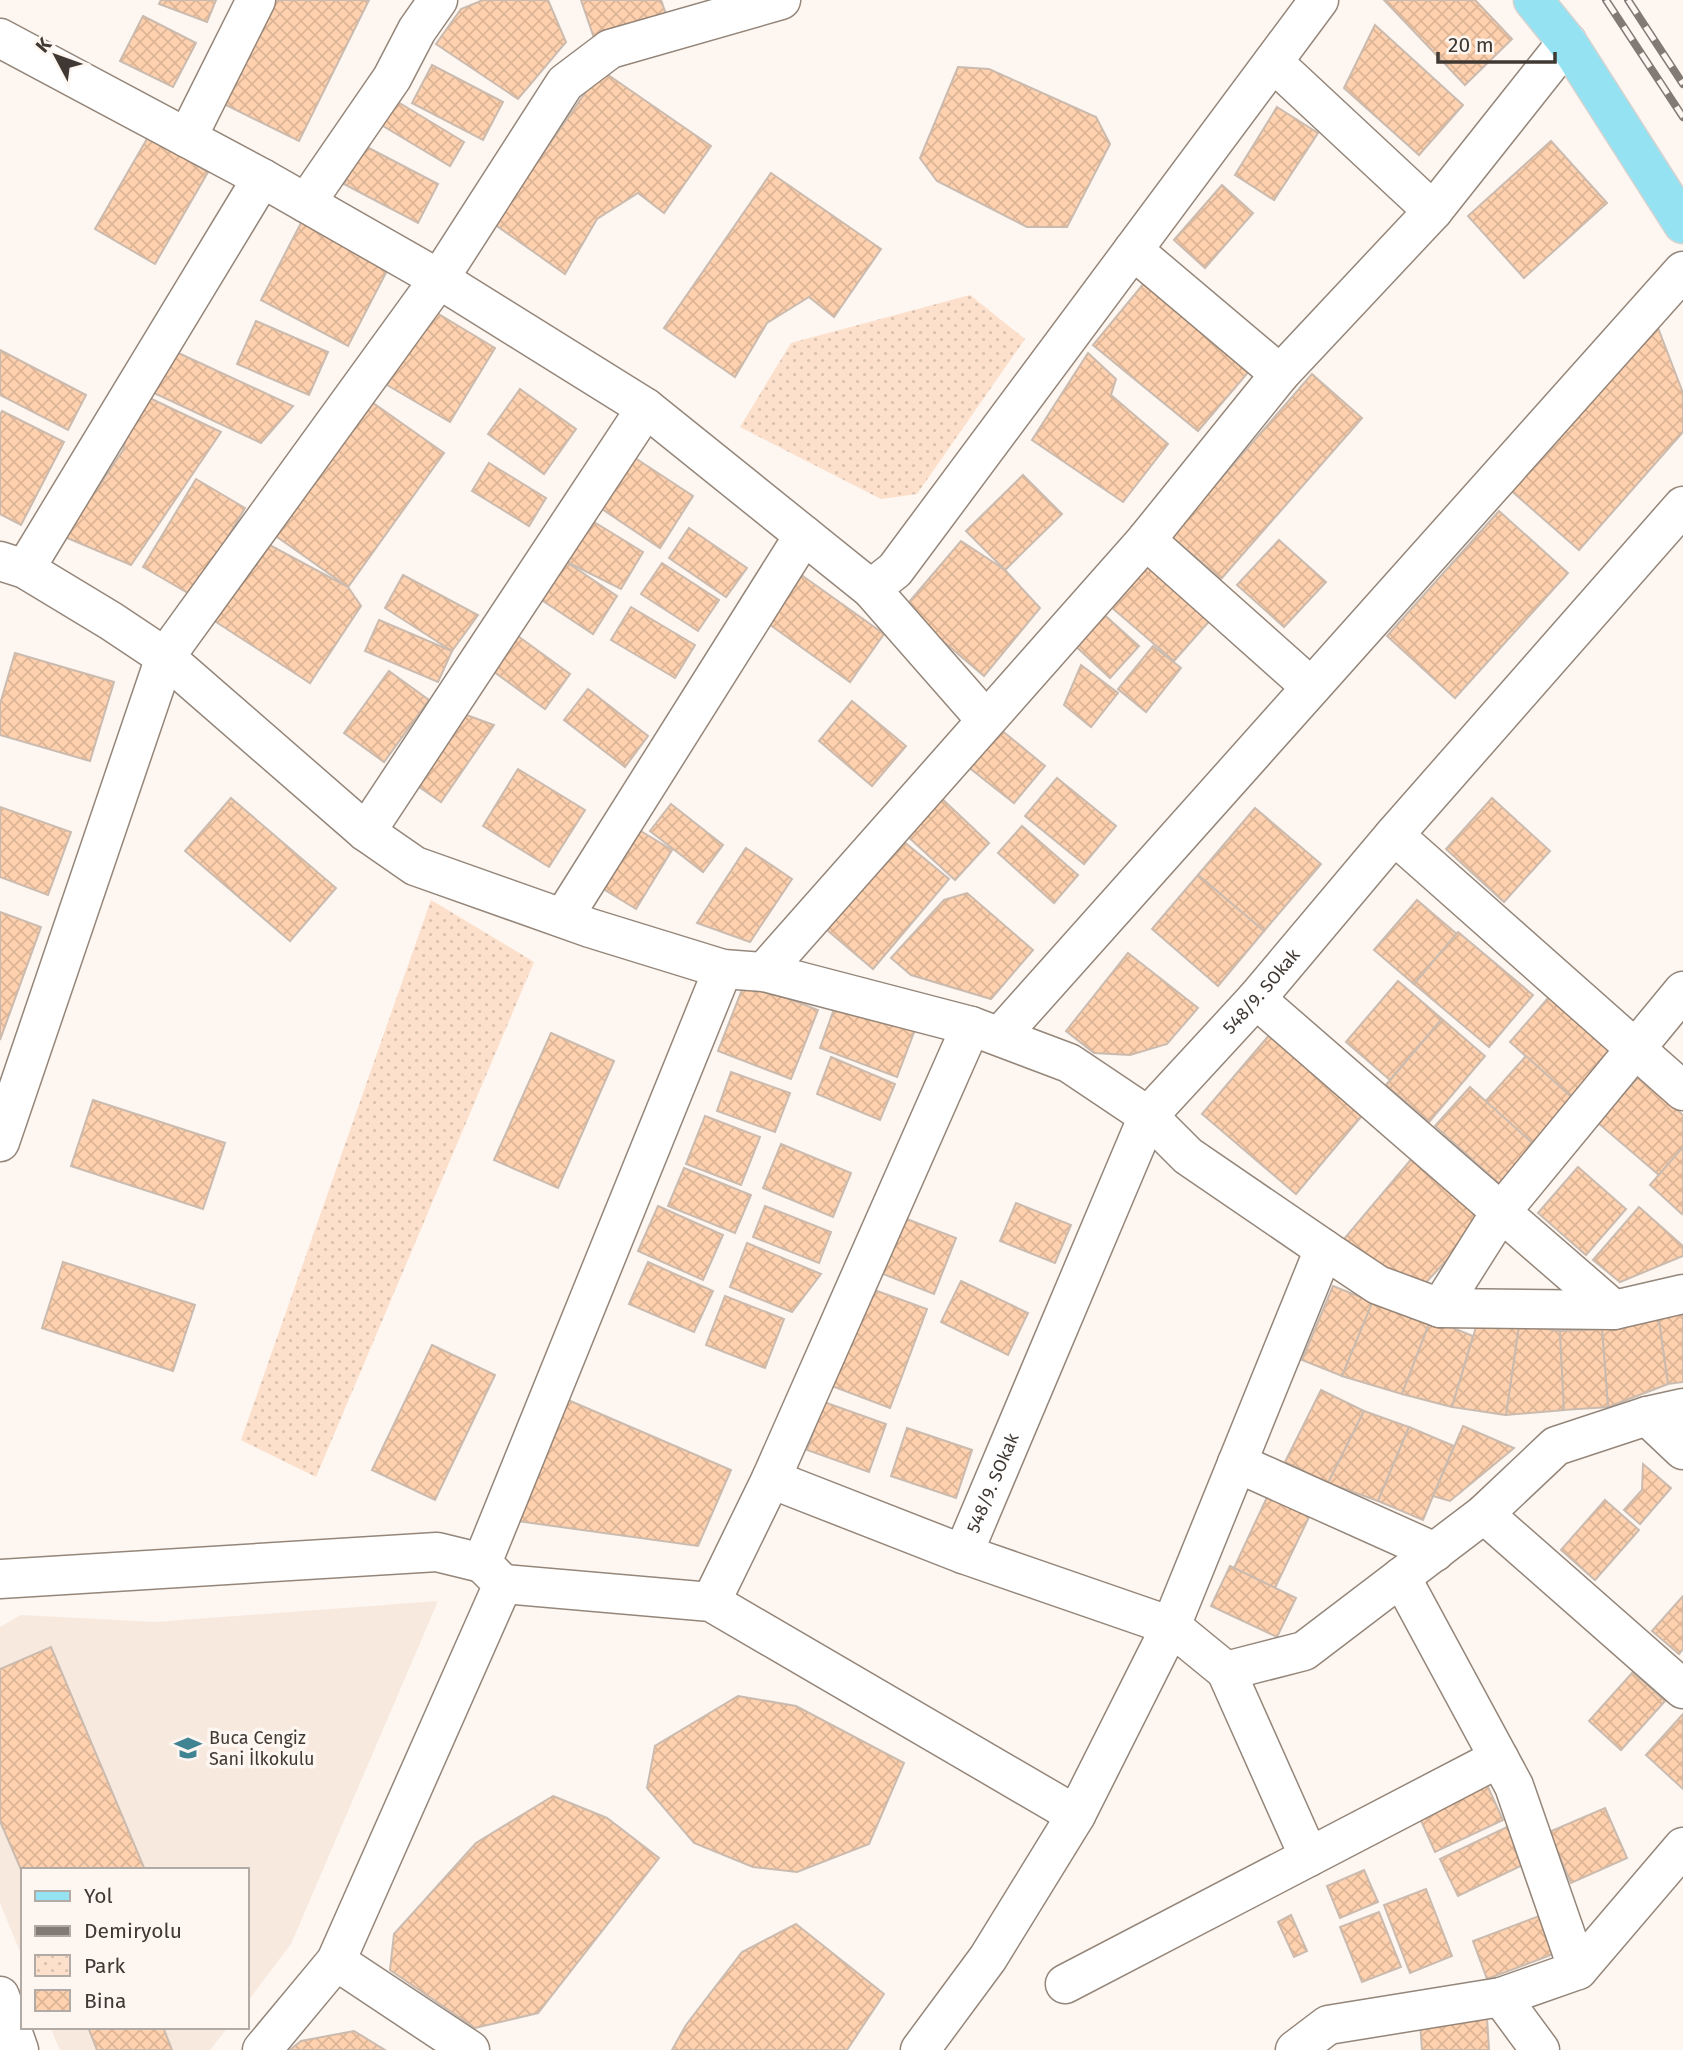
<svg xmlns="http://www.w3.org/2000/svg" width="1683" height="2050" font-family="'Fira Sans',sans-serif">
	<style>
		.built { fill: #f8e9df }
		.park { fill: url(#park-dots) }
		.building { fill: url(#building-cross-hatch); stroke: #cbbbaf; stroke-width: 2 }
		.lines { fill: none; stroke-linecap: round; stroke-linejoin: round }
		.minor-casing { stroke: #95867a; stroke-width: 41 }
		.major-casing { stroke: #d5d3d2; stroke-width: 41 }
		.minor { stroke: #fff; stroke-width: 38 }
		.major { stroke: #95e2f2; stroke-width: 38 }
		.rail-casing { stroke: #817a75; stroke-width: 8 }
		.rail { stroke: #fdf6f1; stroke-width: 5; stroke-dasharray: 16; stroke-linecap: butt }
		.labels { text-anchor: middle; stroke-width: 7; stroke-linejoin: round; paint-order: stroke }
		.street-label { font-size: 18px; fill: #3f3833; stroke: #fdf6f1 }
		.poi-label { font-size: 18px; fill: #3f3833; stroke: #fdf6f1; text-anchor: start }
	</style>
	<defs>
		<pattern id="park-dots" width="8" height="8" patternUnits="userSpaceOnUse" patternTransform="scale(1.75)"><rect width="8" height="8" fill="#fce0cb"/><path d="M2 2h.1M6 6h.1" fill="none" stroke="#d9c1af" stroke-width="1.8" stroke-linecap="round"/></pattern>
		<pattern id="building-cross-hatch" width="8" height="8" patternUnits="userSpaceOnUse" patternTransform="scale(1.75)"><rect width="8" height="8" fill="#ffd1ae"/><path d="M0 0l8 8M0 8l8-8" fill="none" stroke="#dcb496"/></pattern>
	</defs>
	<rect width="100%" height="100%" fill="#fdf6f1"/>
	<g class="built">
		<path d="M 438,1601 L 291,1944 L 247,2002 L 247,1870 L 23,1870 L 23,1959 L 0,1903 L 0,1627 L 21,1615 L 155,1622 Z"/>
		<path d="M 50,2027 L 228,2027 L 210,2050 L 60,2050 Z"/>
	</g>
	<g class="park">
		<path d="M 970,295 L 1025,339 L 917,494 L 881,499 L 740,427 L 791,343 Z"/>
		<path d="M 431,900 L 534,962 L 316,1477 L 241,1440 Z"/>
	</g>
	<g class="building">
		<path d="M 161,0 L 216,0 L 207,22 L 159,4 Z"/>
		<path d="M 269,0 L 369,0 L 299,141 L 218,101 Z"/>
		<path d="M 483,0 L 548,0 L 566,42 L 518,99 L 436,44 L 461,9 Z"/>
		<path d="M 581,0 L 661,0 L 666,14 L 594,38 Z"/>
		<path d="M 1384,0 L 1475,0 L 1512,39 L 1465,85 Z"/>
		<path d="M 143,16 L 196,43 L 173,87 L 120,61 Z"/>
		<path d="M 1375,25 L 1463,105 L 1419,155 L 1344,88 Z"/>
		<path d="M 432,65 L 503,102 L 483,140 L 412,103 Z"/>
		<path d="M 958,67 L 989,69 L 1096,117 L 1110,144 L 1067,227 L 1027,227 L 937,181 L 920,158 Z"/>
		<path d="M 601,70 L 711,146 L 664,213 L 638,193 L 597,219 L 565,274 L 494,224 Z"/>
		<path d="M 393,99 L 464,142 L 450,166 L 378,123 Z"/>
		<path d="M 1277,107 L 1318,133 L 1274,200 L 1235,175 Z"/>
		<path d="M 148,137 L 208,172 L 155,264 L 95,229 Z"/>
		<path d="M 1551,141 L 1607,203 L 1524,278 L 1468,216 Z"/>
		<path d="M 365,146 L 438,184 L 418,223 L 344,184 Z"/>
		<path d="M 771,173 L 881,249 L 834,317 L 809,297 L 767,323 L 735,377 L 664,328 Z"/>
		<path d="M 1222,185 L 1253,213 L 1205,268 L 1174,240 Z"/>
		<path d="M 302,221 L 389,267 L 348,346 L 261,300 Z"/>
		<path d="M 1145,282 L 1251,369 L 1198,431 L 1093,345 Z"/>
		<path d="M 432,310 L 495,348 L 450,422 L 387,385 Z"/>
		<path d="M 1655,320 L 1683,393 L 1683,432 L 1579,550 L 1508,488 Z"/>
		<path d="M 256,321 L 328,352 L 309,395 L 237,364 Z"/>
		<path d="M 0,350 L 86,395 L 68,430 L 0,395 Z"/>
		<path d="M 174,351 L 293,406 L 261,443 L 154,393 Z"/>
		<path d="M 1088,353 L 1116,379 L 1111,395 L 1168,444 L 1123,502 L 1032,440 Z"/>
		<path d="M 1312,374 L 1362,418 L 1221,579 L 1171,536 Z"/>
		<path d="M 520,389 L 576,429 L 544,474 L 488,434 Z"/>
		<path d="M 137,392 L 221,432 L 131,565 L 65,537 L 123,450 Z"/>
		<path d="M 369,400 L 444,453 L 348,587 L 273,534 Z"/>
		<path d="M 2,411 L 64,442 L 21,525 L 0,514 L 0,415 Z"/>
		<path d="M 629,454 L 693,496 L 660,548 L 596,505 Z"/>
		<path d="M 489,463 L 546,498 L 529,526 L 472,491 Z"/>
		<path d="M 1023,475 L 1062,514 L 1005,570 L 966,531 Z"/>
		<path d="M 196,479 L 245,508 L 193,596 L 143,567 Z"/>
		<path d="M 1499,511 L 1568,573 L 1455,698 L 1387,636 Z"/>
		<path d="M 586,517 L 643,552 L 621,589 L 565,561 Z"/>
		<path d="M 689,528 L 747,568 L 726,597 L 669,558 Z"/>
		<path d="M 1279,540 L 1326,582 L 1284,627 L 1237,585 Z"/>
		<path d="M 961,541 L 1005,570 L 1040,608 L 984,676 L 904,608 Z"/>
		<path d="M 264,542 L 348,587 L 361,606 L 310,683 L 213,620 Z"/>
		<path d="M 565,561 L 617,596 L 593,634 L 540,599 Z"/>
		<path d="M 662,563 L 719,600 L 698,631 L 641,594 Z"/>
		<path d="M 1149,563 L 1212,618 L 1174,661 L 1111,607 Z"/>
		<path d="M 793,569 L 884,634 L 850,682 L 759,617 Z"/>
		<path d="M 403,575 L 478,615 L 452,651 L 385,608 Z"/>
		<path d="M 631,607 L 695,645 L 675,678 L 611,640 Z"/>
		<path d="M 1099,610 L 1139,646 L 1110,678 L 1070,641 Z"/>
		<path d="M 379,620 L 452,651 L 438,682 L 365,651 Z"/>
		<path d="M 511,631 L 570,674 L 545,709 L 486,666 Z"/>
		<path d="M 1153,646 L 1181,668 L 1146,712 L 1118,689 Z"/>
		<path d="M 15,653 L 114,682 L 90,761 L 0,735 L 0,704 Z"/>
		<path d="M 1081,665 L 1118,693 L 1091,727 L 1064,705 Z"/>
		<path d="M 389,671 L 429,700 L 384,762 L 344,733 Z"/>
		<path d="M 588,689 L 648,736 L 625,767 L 564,720 Z"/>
		<path d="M 852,701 L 906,746 L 872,786 L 819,741 Z"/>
		<path d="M 461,713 L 494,725 L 441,802 L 412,782 Z"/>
		<path d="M 994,724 L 1045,766 L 1014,803 L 962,762 Z"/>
		<path d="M 518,769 L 585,810 L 549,867 L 483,826 Z"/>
		<path d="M 1057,778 L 1116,826 L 1084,864 L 1025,816 Z"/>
		<path d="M 939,796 L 989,843 L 955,880 L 905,834 Z"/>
		<path d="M 231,798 L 336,888 L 290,941 L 185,851 Z"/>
		<path d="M 1492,798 L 1550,851 L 1504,902 L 1446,849 Z"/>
		<path d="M 671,804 L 723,845 L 703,872 L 650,831 Z"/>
		<path d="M 0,807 L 71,832 L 48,895 L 0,877 Z"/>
		<path d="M 1255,808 L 1321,864 L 1264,931 L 1198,875 Z"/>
		<path d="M 626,822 L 672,850 L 636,909 L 590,881 Z"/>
		<path d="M 1022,826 L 1078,875 L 1054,903 L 998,853 Z"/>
		<path d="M 897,836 L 949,879 L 873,969 L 821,925 Z"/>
		<path d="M 746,848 L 792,879 L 750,942 L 697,923 Z"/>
		<path d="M 1198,875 L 1264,931 L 1218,986 L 1152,929 Z"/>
		<path d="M 967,893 L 1033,950 L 991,999 L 911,975 L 891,958 L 944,900 Z"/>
		<path d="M 1417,900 L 1457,934 L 1414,984 L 1374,950 Z"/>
		<path d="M 0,912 L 41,927 L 0,1040 Z"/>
		<path d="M 1458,932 L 1533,995 L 1489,1047 L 1414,984 Z"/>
		<path d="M 1128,953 L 1198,1008 L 1167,1044 L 1130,1055 L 1094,1053 L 1066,1031 Z"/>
		<path d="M 1398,981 L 1442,1019 L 1390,1080 L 1346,1042 Z"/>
		<path d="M 745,982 L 818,1010 L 791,1079 L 718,1051 Z"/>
		<path d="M 1549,997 L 1617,1057 L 1577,1102 L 1510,1042 Z"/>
		<path d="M 838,998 L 916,1027 L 897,1077 L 820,1048 Z"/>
		<path d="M 1442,1019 L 1485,1056 L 1429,1122 L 1386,1085 Z"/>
		<path d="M 551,1033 L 614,1061 L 558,1188 L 494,1160 Z"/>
		<path d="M 1271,1033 L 1365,1112 L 1296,1194 L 1202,1114 Z"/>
		<path d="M 1526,1056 L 1578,1103 L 1538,1148 L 1485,1102 Z"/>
		<path d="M 831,1057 L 895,1084 L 880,1120 L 817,1094 Z"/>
		<path d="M 731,1072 L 790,1093 L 775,1132 L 717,1111 Z"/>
		<path d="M 1639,1076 L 1683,1115 L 1683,1147 L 1659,1175 L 1598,1123 Z"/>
		<path d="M 1470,1087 L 1538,1148 L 1503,1187 L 1435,1126 Z"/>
		<path d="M 93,1100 L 225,1143 L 203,1209 L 71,1166 Z"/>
		<path d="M 705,1116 L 760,1137 L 741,1185 L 686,1164 Z"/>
		<path d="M 781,1144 L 851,1173 L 833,1217 L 763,1188 Z"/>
		<path d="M 1683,1147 L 1683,1213 L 1682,1214 L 1650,1185 Z"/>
		<path d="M 1414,1156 L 1487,1217 L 1418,1291 L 1344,1239 Z"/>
		<path d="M 1578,1167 L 1626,1209 L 1586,1255 L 1538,1213 Z"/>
		<path d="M 684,1168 L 751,1195 L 735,1233 L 668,1206 Z"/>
		<path d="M 1016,1203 L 1071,1225 L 1055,1263 L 1000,1241 Z"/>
		<path d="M 658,1206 L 723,1235 L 703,1280 L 638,1251 Z"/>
		<path d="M 765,1206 L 831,1232 L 819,1263 L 753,1237 Z"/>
		<path d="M 1639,1207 L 1683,1246 L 1683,1256 L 1620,1282 L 1593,1260 Z"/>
		<path d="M 899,1216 L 956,1238 L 934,1294 L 878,1272 Z"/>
		<path d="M 747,1243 L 821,1274 L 792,1312 L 730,1287 Z"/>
		<path d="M 63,1262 L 195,1305 L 173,1371 L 42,1328 Z"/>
		<path d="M 648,1262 L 713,1291 L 694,1332 L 629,1304 Z"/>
		<path d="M 961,1281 L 1028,1313 L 1008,1355 L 941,1322 Z"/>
		<path d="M 1333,1286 L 1373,1302 L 1342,1376 L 1302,1360 Z"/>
		<path d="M 866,1287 L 927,1309 L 890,1408 L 829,1385 Z"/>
		<path d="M 725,1296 L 784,1319 L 765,1368 L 706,1345 Z"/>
		<path d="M 1374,1298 L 1430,1321 L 1402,1394 L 1342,1376 Z"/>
		<path d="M 1683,1310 L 1683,1382 L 1668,1384 L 1658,1314 Z"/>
		<path d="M 1658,1314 L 1668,1384 L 1608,1407 L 1602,1329 Z"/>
		<path d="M 1431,1319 L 1473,1336 L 1452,1407 L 1402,1394 Z"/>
		<path d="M 1519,1325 L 1560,1331 L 1564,1410 L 1506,1415 Z"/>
		<path d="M 1519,1325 L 1506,1415 L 1452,1407 L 1476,1327 Z"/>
		<path d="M 1602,1329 L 1608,1407 L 1564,1410 L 1560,1331 Z"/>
		<path d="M 432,1345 L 495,1375 L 435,1500 L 372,1470 Z"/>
		<path d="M 1321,1390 L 1364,1411 L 1328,1483 L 1285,1462 Z"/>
		<path d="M 568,1400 L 731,1470 L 698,1546 L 517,1521 Z"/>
		<path d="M 824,1402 L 886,1424 L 869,1472 L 807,1450 Z"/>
		<path d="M 1364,1411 L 1409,1427 L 1378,1501 L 1328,1483 Z"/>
		<path d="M 1463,1426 L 1514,1448 L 1450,1501 L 1433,1496 Z"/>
		<path d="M 1409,1427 L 1454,1446 L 1423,1520 L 1378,1501 Z"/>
		<path d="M 907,1428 L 972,1450 L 956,1498 L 891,1476 Z"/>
		<path d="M 1643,1464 L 1671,1488 L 1640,1524 L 1624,1510 L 1642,1490 Z"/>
		<path d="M 1268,1495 L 1310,1515 L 1275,1588 L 1234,1568 Z"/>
		<path d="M 1605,1500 L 1639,1530 L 1595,1580 L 1561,1550 Z"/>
		<path d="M 1230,1566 L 1296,1598 L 1277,1637 L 1211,1606 Z"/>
		<path d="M 1683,1596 L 1683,1649 L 1679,1654 L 1652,1631 Z"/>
		<path d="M 51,1647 L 145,1870 L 23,1870 L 23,1874 L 0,1821 L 0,1669 Z"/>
		<path d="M 1633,1672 L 1665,1701 L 1621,1750 L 1589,1721 Z"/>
		<path d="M 738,1696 L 796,1706 L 904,1763 L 869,1844 L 797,1872 L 753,1867 L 694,1843 L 647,1788 L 655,1746 Z"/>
		<path d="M 1683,1714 L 1683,1789 L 1646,1755 Z"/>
		<path d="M 1487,1785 L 1503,1820 L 1435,1852 L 1419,1816 Z"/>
		<path d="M 553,1796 L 607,1818 L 659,1858 L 538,2013 L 475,2028 L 390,1970 L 394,1934 L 476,1843 Z"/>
		<path d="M 1605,1808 L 1627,1858 L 1571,1883 L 1549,1832 Z"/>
		<path d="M 1509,1826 L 1527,1863 L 1458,1896 L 1440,1859 Z"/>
		<path d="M 1364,1870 L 1378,1902 L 1340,1918 L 1327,1886 Z"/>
		<path d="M 1426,1889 L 1452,1956 L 1410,1973 L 1384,1905 Z"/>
		<path d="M 1379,1912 L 1401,1967 L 1362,1982 L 1340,1927 Z"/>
		<path d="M 1547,1913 L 1559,1952 L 1487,1979 L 1473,1941 Z"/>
		<path d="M 1291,1915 L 1307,1951 L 1294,1957 L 1278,1922 Z"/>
		<path d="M 796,1924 L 884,1994 L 847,2050 L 672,2050 L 686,2025 L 742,1952 Z"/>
		<path d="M 1487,2018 L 1489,2050 L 1422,2050 L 1420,2022 Z"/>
		<path d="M 88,2027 L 163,2027 L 172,2050 L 97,2050 Z"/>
		<path d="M 354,2031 L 385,2050 L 290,2050 L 301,2041 Z"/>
	</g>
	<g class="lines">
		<defs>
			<g id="minor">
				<path d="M 0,38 L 262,178 L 439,279 L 646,408 L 871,589 L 986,720"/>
				<path d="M 1273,62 L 1433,211"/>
				<path d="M 187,138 L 256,0"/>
				<path d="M 306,203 L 392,78 L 417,30 L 438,0"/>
				<path d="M 1133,250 L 1280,374"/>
				<path d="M 1146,540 L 1311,687"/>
				<path d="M 0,561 L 25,569 L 111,621 L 165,657 L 366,832 L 415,866 L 590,928 L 723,969 L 764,972 L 971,1026 L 1069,1063 L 1148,1116 L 1188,1156 L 1324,1249"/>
				<path d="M 25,569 L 262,178"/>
				<path d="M 871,589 L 895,570 L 1319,0"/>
				<path d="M 366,832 L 646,408"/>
				<path d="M 1394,835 L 1683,1091"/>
				<path d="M 563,918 L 804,535"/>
				<path d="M 764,972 L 1146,540 L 1280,374 L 1433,211 L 1567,42"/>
				<path d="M 1256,999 L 1614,1310"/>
				<path d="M 1000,1036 L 1683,271"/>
				<path d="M 0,1142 L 165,657 L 439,279 L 565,83 L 610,49 L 781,0"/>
				<path d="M 1440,1308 L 1500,1213 L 1683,991"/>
				<path d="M 1647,1416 L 1683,1450"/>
				<path d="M 1237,1463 L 1435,1552"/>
				<path d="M 771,1479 L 963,1554 L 1171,1626 L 1226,1671 L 1304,1651 L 1484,1514 L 1556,1446 L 1647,1416 L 1683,1408"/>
				<path d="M 1484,1514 L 1683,1689"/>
				<path id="s1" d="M 963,1554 L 1148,1116 L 1256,999 L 1394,835 L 1683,506"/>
				<path d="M 1401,1577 L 1514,1786 L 1578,1970"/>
				<path d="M 0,1579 L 437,1552 L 482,1563"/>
				<path d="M 503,1584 L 711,1602 L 1076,1815"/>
				<path d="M 711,1602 L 771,1479 L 971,1026"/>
				<path d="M 1226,1671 L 1309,1857"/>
				<path d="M 336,1961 L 470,2050"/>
				<path d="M 1065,1984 L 1499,1758"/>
				<path d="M 0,1996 L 19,2050"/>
				<path d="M 1501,1997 L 1540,2050"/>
				<path d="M 262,2050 L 336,1961 L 503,1584 L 482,1563 L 723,969"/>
				<path d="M 920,2050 L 988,1958 L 1076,1815 L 1171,1626 L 1324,1249 L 1378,1285 L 1440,1308 L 1614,1310 L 1683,1294"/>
				<path d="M 1295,2050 L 1328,2025 L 1501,1997 L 1578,1970 L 1683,1847"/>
			</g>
			<path id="major" d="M 1533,0 L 1567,42 L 1683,224"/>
		</defs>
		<use href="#minor" class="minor-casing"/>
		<use href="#major" class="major-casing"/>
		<use href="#minor" class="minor"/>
		<use href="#major" class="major"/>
		<defs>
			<g id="rail">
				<path d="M 1606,0 L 1683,117"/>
				<path d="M 1628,0 L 1683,84"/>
			</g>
		</defs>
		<use href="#rail" class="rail-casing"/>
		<use href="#rail" class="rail"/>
	</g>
	<defs>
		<symbol id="school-bare" viewBox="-9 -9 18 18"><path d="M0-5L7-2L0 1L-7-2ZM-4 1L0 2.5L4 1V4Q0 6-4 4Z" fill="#408392" stroke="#fdf6f1" stroke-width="2.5" paint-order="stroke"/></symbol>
	</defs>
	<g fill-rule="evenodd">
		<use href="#school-bare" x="169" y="1729" width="38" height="38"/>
	</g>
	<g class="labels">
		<g class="street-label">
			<text dy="6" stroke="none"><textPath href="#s1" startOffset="644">548/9. SOkak</textPath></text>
			<text dy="6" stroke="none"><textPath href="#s1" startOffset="77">548/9. SOkak</textPath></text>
		</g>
		<g class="poi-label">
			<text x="209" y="1744">Buca Cengiz<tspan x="209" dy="21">Sani İlkokulu</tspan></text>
		</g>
	</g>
	<rect x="21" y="1868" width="228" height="161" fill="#fdf6f1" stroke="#b1aaa5" stroke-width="2"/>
	<rect x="35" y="1891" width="35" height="10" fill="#95e2f2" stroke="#b1aaa5" stroke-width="2"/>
	<text x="84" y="1903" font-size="21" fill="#3f3833">Yol</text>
	<rect x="35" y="1926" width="35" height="10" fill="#817a75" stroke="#b1aaa5" stroke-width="2"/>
	<text x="84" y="1938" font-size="21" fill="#3f3833">Demiryolu</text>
	<rect x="35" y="1955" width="35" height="21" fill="url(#park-dots)" stroke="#b1aaa5" stroke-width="2"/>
	<text x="84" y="1973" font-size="21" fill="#3f3833">Park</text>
	<rect x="35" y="1990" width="35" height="21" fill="url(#building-cross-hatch)" stroke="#b1aaa5" stroke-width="2"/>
	<text x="84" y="2008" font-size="21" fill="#3f3833">Bina</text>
	<g transform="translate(56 56) rotate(311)" stroke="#fdf6f1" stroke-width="5" paint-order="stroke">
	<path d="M0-5L12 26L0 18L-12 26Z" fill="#3f3833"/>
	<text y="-10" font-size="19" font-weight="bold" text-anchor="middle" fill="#3f3833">K</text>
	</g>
	<path d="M1438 52v10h117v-10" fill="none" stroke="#3f3833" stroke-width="3.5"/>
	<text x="1448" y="52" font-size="21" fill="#3f3833" stroke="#fdf6f1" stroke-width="5" paint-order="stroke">20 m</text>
</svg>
